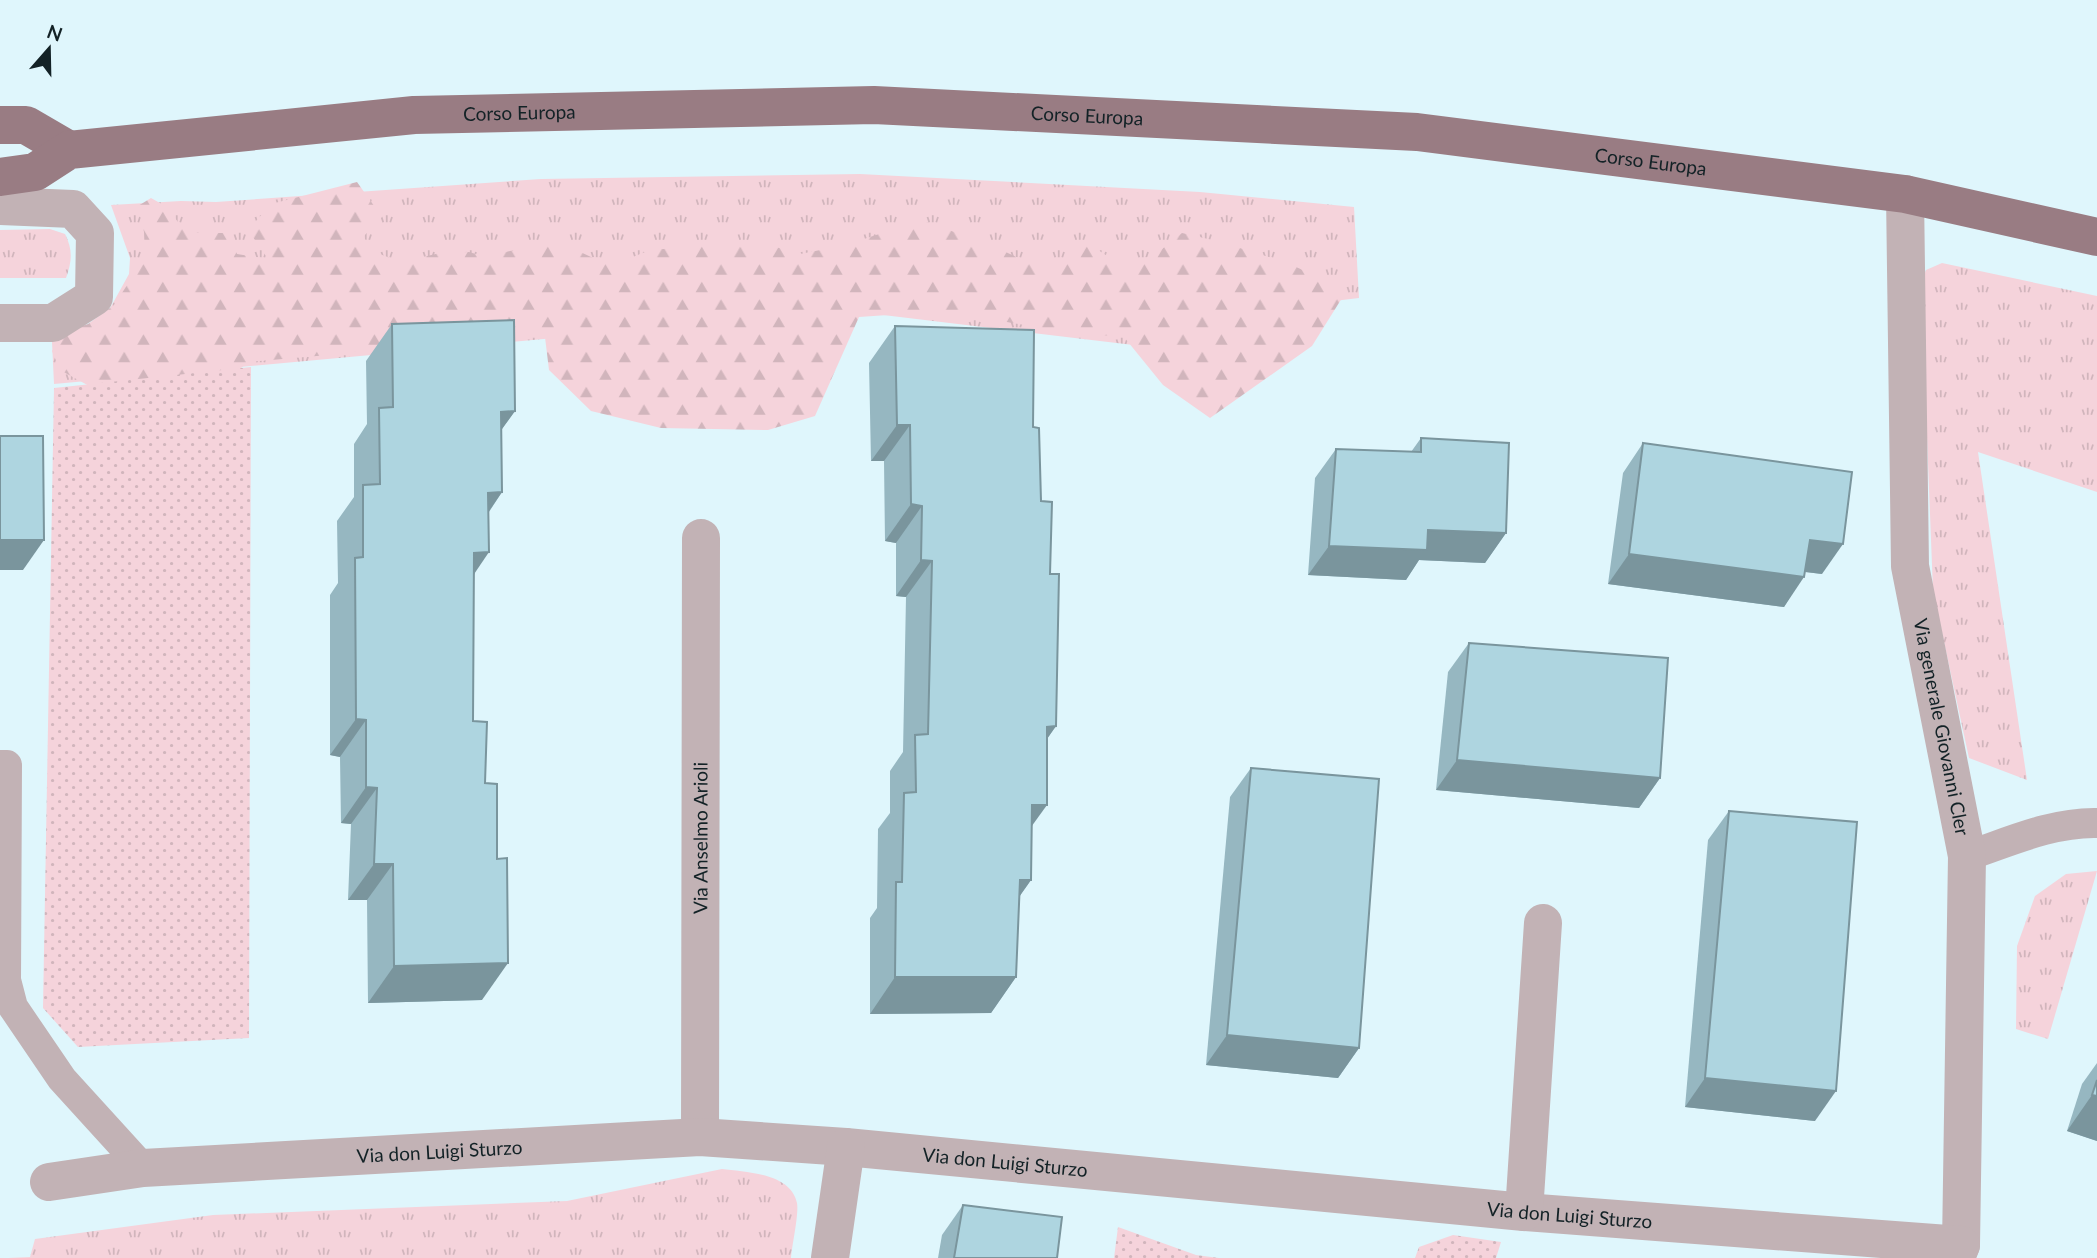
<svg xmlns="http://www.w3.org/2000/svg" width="2097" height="1258" font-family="Lato,sans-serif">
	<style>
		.grass { fill: url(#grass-tufts) }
		.forest { fill: url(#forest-firs) }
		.park { fill: url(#park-dots) }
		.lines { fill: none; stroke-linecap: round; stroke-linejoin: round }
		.lane { stroke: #c2b2b5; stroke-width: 30 }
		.street { stroke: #c2b2b5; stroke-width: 38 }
		.primary { stroke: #997c83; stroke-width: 38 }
		.wall { fill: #96b7c1 }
		.shaded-wall { fill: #7a959d }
		.building { fill: #aed5e0; stroke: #7a959d; stroke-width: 2 }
		.labels { text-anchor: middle; stroke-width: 5; stroke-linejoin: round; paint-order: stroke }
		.street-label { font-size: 19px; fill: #132226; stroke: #dff6fc }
	</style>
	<defs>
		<pattern id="grass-tufts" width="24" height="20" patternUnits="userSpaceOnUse" patternTransform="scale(1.75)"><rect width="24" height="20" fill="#f5d3db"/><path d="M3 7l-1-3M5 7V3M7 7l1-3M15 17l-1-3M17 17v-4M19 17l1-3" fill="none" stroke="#d1b5bc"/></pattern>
		<pattern id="forest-firs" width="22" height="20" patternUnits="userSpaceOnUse" patternTransform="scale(1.75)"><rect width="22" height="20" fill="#f5d3db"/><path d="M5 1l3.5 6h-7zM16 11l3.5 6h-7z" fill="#d1b5bc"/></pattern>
		<pattern id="park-dots" width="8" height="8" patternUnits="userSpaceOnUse" patternTransform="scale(1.75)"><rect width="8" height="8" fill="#f5d3db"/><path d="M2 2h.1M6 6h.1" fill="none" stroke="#d1b5bc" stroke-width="1.8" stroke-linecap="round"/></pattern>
	</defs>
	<rect width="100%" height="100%" fill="#dff6fc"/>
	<g class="grass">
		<path d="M 860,174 L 1200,192 L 1354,207 L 1359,298 L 1276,308 L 1259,360 L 850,311 L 54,384 L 52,342 L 103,321 L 129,274 L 130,258 L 111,205 L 181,201 L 216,202 L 541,179 Z"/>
		<path d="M 50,229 L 65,234 C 73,250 72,261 66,278 L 0,278 L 0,230 Z"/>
		<path d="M 1942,263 L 2097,296 L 2097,492 L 1978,452 L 2027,780 L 1969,758 L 1933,591 L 1921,283 L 1926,270 Z"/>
		<path d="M 2097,871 L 2048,1039 L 2016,1029 L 2017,946 L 2035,896 L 2066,874 Z"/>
		<path d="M 722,1169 C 745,1172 791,1173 797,1203 C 799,1214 792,1245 791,1258 L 8,1258 L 30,1257 L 35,1239 L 213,1215 L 567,1201 Z"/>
	</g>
	<path class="forest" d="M 357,182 L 382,217 L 364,236 L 369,250 L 401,262 L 440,253 L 469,252 L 486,257 L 518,249 L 559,242 L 591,257 L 623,261 L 650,250 L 690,247 L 722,240 L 759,242 L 800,254 L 846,245 L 921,220 L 993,246 L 1029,263 L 1061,259 L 1089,244 L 1124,267 L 1157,253 L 1182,233 L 1217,241 L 1285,262 L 1347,290 L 1312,346 L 1210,418 L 1163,385 L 1124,337 L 1063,332 L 946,311 L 859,317 L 815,416 L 768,430 L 661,428 L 591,411 L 549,370 L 544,329 L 328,355 L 247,362 L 211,400 L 91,387 L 60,370 L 52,351 L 64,332 L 88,324 L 114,305 L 145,258 L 144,232 L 138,206 L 151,198 L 167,207 L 186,233 L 228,233 L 237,254 L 268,259 L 248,230 L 271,204 Z"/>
	<g class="park">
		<path d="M 251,367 L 249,1038 L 78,1047 L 43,1008 L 54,388 Z"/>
		<path d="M 1118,1227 L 1196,1255 L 1219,1258 L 1114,1258 Z"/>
		<path d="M 1453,1235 L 1501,1242 L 1496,1258 L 1415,1258 L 1419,1247 Z"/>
	</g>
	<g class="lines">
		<g class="lane">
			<path d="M 0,765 L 7,765 L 6,980 L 13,1007 L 62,1079 L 143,1168"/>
			<path d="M 1967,856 C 2009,842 2052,822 2097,823"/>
		</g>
		<g class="street">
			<path id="s1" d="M 1905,194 L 1910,566 L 1967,856 L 1961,1245 L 1956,1258"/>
			<path d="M 0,206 L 73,209 L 95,233 L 94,297 L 53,323 L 0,323"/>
			<path id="s2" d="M 700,1137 L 701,538"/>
			<path id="s3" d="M 49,1182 L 143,1168 L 700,1137 L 846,1147 L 1524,1212 L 1961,1245"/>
			<path d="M 1524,1212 L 1543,923"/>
			<path d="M 830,1258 L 846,1147"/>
		</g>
		<g class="primary">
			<path d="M 0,125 L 26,125 L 69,150"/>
			<path id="s4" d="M 0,177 L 35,172 L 69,150 L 414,115 L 874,105 L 1417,132 L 1905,194 L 2097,237"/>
		</g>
	</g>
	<g class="wall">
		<path d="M 392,324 L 515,411 L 501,430 L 502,492 L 489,512 L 474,575 L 473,721 L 485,783 L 482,1000 L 368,1003 L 367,900 L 348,900 L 351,824 L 341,823 L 340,757 L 330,755 L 330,595 L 338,583 L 337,521 L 354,497 L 354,444 L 367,424 L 366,361 Z"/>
		<path d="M 895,326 L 1033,427 L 1050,574 L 1056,726 L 1047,739 L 1032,826 L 1031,880 L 1019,897 L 1016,977 L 991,1013 L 870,1014 L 870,918 L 877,908 L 878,829 L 890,813 L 890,771 L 903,752 L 906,597 L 896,596 L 896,543 L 885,541 L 884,461 L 871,461 L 869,363 Z"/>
		<path d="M 1421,438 L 1506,533 L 1485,563 L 1419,560 L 1406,580 L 1308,575 L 1315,478 L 1336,449 L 1411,452 Z"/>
		<path d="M 1643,443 L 1822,574 L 1805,572 L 1784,607 L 1608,584 L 1623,473 Z"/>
		<path d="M 1469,643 L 1660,778 L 1639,808 L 1436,790 L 1448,672 Z"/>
		<path d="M 1251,768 L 1359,1048 L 1338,1078 L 1206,1065 L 1230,797 Z"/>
		<path d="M 1729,811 L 1815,1121 L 1685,1107 L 1708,840 Z"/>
		<path d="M 2097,1063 L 2097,1141 L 2067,1131 L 2082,1084 Z"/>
		<path d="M 963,1205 L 1057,1258 L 938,1258 L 942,1235 Z"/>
	</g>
	<g class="shaded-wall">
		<path d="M 515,411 L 489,447 L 501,412 Z"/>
		<path d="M 897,425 L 910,425 L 884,461 L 871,461 Z"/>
		<path d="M 502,492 L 477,529 L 488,493 Z"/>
		<path d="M 911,504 L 922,506 L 896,543 L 885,541 Z"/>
		<path d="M 1428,530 L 1506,533 L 1485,563 L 1419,560 L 1406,580 L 1308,575 L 1329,546 Z"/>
		<path d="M 0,540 L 44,540 L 23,570 L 0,570 Z"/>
		<path d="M 1810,540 L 1843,544 L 1822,574 L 1790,570 Z"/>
		<path d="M 489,552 L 464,589 L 474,553 Z"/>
		<path d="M 1629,554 L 1804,577 L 1784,607 L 1608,584 Z"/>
		<path d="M 921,560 L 932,561 L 906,597 L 896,596 Z"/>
		<path d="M 356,719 L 366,720 L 340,757 L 330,755 Z"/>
		<path d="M 1056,726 L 1030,763 L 1047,727 Z"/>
		<path d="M 1457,760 L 1660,778 L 1639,808 L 1436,790 Z"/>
		<path d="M 366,787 L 377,788 L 351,824 L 341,823 Z"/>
		<path d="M 1032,805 L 1047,805 L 1021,841 Z"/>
		<path d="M 374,864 L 393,864 L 367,900 L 348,900 Z"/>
		<path d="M 1020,880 L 1031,880 L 1005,917 Z"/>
		<path d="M 508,963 L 482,1000 L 368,1003 L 394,966 Z"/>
		<path d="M 895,977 L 1016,977 L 991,1013 L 870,1014 Z"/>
		<path d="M 1227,1035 L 1359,1048 L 1338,1078 L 1206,1065 Z"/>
		<path d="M 1705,1078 L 1836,1091 L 1815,1121 L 1685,1107 Z"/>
		<path d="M 2092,1095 L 2097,1096 L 2097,1141 L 2067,1131 Z"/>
	</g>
	<g class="building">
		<path d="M 514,320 L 515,411 L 501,412 L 502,492 L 488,493 L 489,552 L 474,553 L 473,721 L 487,722 L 485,783 L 497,784 L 497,859 L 507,858 L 508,963 L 394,966 L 393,864 L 374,864 L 377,788 L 366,787 L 366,720 L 356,719 L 355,558 L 363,557 L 363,485 L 380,484 L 379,408 L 393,407 L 392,324 Z"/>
		<path d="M 895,326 L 1034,330 L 1033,427 L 1039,428 L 1041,501 L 1052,502 L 1050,574 L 1059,574 L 1056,726 L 1047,727 L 1047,805 L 1032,805 L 1031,880 L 1020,880 L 1016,977 L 895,977 L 896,882 L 902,882 L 904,793 L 916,792 L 915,735 L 928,734 L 932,561 L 921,560 L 922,506 L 911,504 L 910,425 L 897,425 Z"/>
		<path d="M 0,436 L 43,436 L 44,540 L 0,540 Z"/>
		<path d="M 1421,438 L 1509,443 L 1506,533 L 1428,530 L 1427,550 L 1329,546 L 1336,449 L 1421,452 Z"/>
		<path d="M 1643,443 L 1852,472 L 1843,544 L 1810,540 L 1804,577 L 1629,554 Z"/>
		<path d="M 1469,643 L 1668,658 L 1660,778 L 1457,760 Z"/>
		<path d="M 1251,768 L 1379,779 L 1359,1048 L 1227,1035 Z"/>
		<path d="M 1729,811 L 1857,822 L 1836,1091 L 1705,1078 Z"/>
		<path d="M 2097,1080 L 2097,1096 L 2092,1095 Z"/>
		<path d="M 963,1205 L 1062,1217 L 1057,1258 L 954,1258 Z"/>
	</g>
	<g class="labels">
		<g class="street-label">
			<text dy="7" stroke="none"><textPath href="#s4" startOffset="528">Corso Europa</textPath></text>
			<text dy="7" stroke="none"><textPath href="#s4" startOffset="1096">Corso Europa</textPath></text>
			<text dy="7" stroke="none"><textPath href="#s4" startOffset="1662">Corso Europa</textPath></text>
			<text dy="7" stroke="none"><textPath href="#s1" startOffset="536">Via generale Giovanni Cler</textPath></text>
			<text dy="7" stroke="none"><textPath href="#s2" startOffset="299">Via Anselmo Arioli</textPath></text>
			<text dy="7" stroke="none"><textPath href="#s3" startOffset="392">Via don Luigi Sturzo</textPath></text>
			<text dy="7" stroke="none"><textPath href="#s3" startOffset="959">Via don Luigi Sturzo</textPath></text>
			<text dy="7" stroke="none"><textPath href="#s3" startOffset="1526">Via don Luigi Sturzo</textPath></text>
		</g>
	</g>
	<g transform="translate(49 49) rotate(20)" stroke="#dff6fc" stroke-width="5" paint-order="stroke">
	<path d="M0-5L12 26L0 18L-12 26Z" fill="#132226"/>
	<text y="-10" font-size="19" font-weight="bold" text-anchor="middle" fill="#132226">N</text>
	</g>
</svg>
